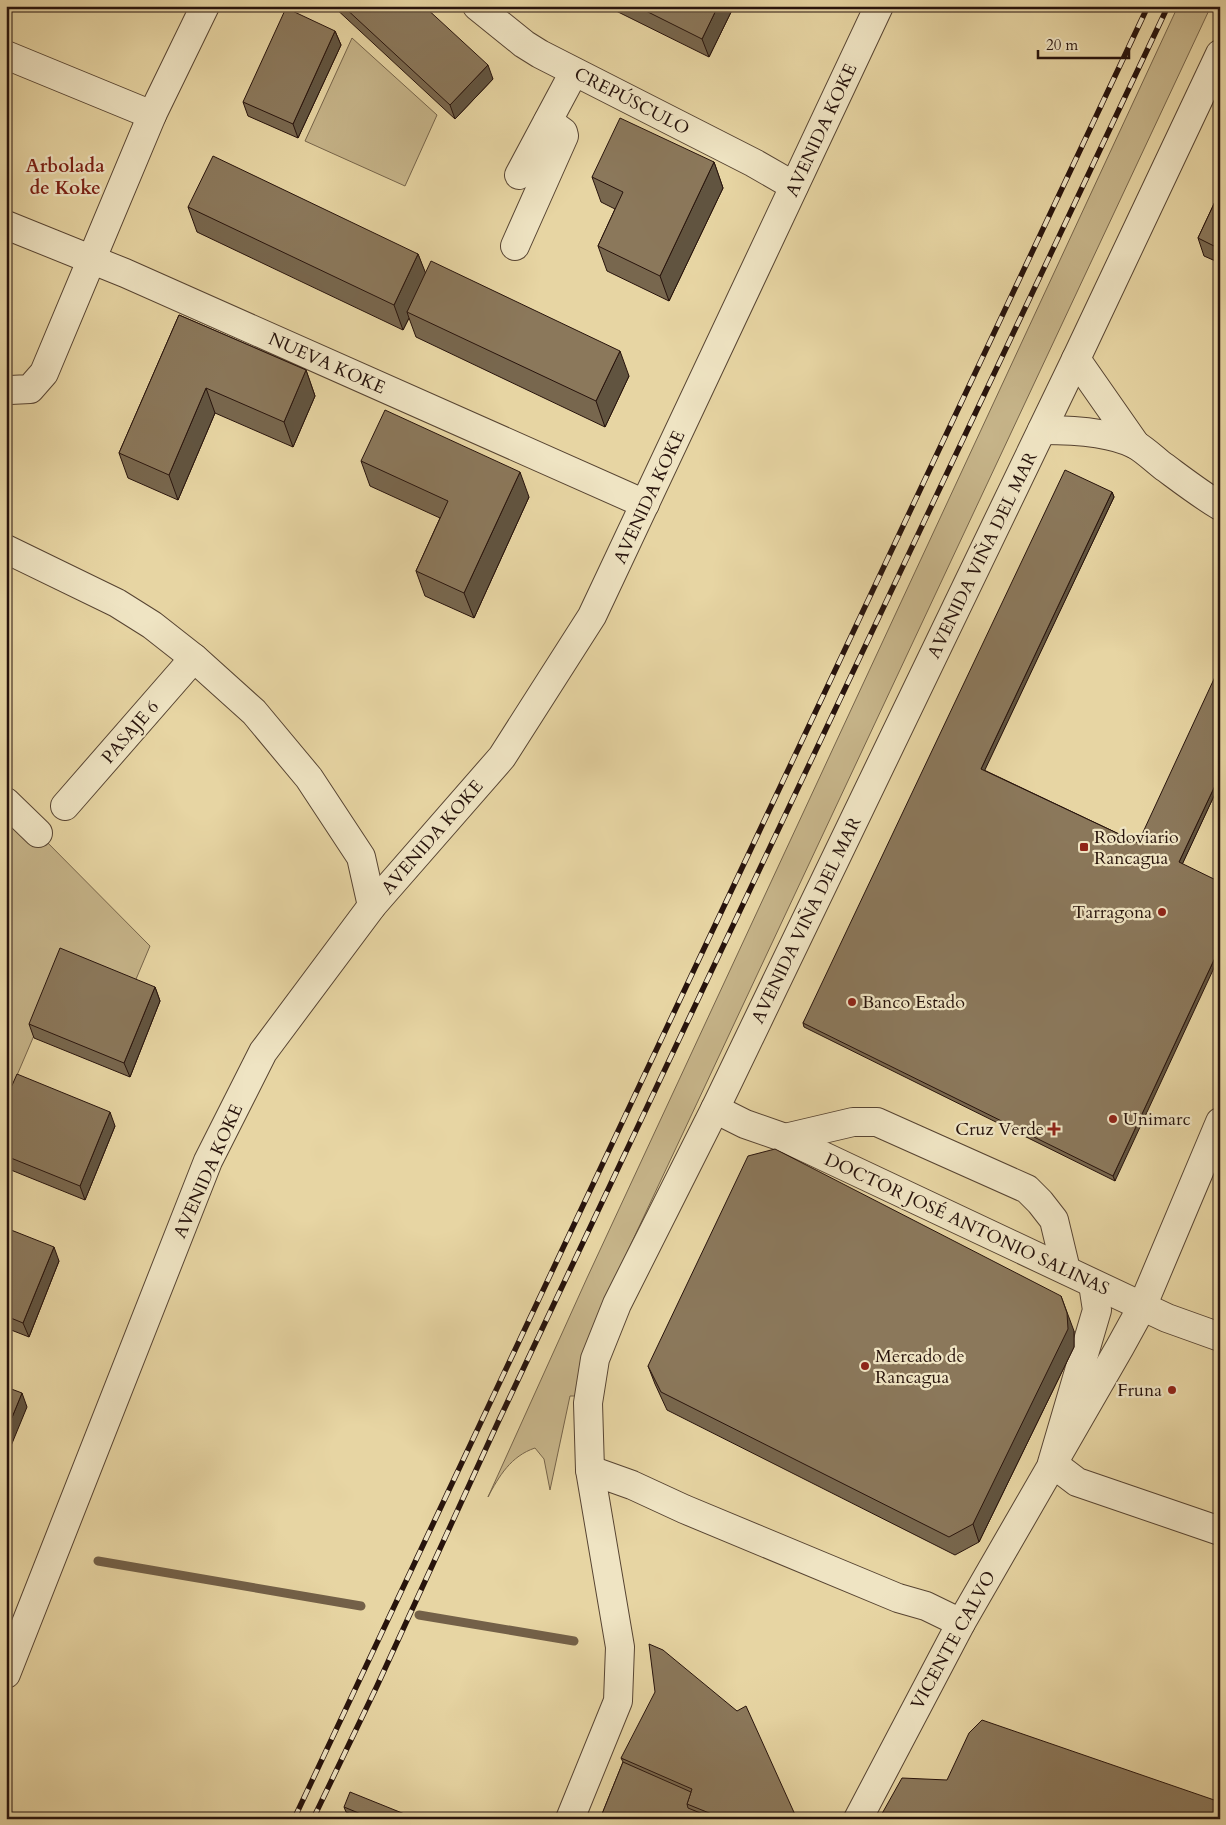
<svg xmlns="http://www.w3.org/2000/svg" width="1226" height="1825" font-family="Cardo,serif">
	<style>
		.green { fill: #c6b489; stroke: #76644a }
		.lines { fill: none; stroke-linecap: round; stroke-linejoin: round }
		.stream { stroke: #736048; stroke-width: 9 }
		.minor-casing { stroke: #574432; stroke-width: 30 }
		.minor { stroke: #efe4c3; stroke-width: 28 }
		.rail-casing { stroke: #27130c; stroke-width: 5.5 }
		.rail { stroke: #efe4c3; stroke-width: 4; stroke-dasharray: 11; stroke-linecap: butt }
		.wall { fill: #78674e; stroke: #27130c }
		.shaded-wall { fill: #615440; stroke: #27130c }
		.building { fill: #8b785b; stroke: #27130c }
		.poi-dot { fill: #8f2418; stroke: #efe4c3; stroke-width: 2 }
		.labels { text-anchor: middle; stroke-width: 4.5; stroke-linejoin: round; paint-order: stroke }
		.street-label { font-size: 18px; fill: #27130c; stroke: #efe4c3 }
		.poi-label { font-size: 18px; fill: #27130c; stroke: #efe4c3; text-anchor: start }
		.neighbourhood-label { font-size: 19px; font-weight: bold; fill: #7a1f14; stroke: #efe4c3 }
	</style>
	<rect width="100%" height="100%" fill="#e7d5a3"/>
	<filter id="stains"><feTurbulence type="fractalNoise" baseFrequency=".004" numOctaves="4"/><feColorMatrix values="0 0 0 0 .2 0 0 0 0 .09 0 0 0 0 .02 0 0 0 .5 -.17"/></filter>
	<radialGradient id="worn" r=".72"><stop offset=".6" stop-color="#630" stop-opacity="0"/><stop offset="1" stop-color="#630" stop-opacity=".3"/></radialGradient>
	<g class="green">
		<path d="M 1178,6 L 1211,6 L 616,1276 L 577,1396 L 570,1396 L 550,1490 L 544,1459 L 535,1448 C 511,1456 499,1476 488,1497 L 587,1278 Z"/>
		<path d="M 352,38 L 437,115 L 405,186 L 305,141 Z"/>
		<path d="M 6,805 L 38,833 L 150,946 L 131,991 L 65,963 L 6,1101 Z"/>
	</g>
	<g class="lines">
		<g class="stream">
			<path d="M 98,1561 L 361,1606"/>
			<path d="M 419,1615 L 574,1641"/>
		</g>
		<defs>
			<g id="minor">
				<path d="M 477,6 L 524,44 L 540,54 L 754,163 L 794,186"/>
				<path d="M 6,55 L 152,115"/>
				<path d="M 519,175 L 574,72"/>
				<path d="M 6,225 L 125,273 L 645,504"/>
				<path d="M 515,246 L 564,136 L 563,132 L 548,121"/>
				<path d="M 1076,359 L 1136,445"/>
				<path d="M 6,389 L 10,390 L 30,389 L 44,373 L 152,115 L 205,6"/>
				<path d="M 1042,430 C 1069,430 1112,432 1136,445 C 1146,451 1155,460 1163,466 C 1182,480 1200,494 1220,506"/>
				<path d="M 6,549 L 117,603 L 152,625 L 194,658 L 254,712 L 309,778 L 361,857 L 372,906"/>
				<path d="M 6,802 L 38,833"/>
				<path d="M 65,806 L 194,658"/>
				<path d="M 715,1109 L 745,1124 L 785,1138 L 1167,1318 L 1220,1337"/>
				<path d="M 785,1138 L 853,1122 L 877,1122 L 1027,1189 L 1040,1202 L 1054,1220 L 1066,1270"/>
				<path d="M 1093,1284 L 1097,1310 L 1052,1463 L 1077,1482 L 1220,1531"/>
				<path d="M 590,1470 L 632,1485 L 684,1509 L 898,1598 L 926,1606 L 961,1623"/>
				<path d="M 6,1674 L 208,1161 L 263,1052 L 372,906 L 502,757 L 592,616 L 879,6"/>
				<path d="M 570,1819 L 618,1701 L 620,1647 L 590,1470 L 588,1403 L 595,1359 L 617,1304 L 715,1109 L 1076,359 L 1220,54"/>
				<path d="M 858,1819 L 961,1623 L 1120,1347 L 1142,1307 L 1220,1122"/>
			</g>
		</defs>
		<use href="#minor" class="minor-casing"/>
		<use href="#minor" class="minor"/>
		<defs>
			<g id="rail">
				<path d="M 294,1819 L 1148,6"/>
				<path d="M 313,1819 L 377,1686 L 499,1420 L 1168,6"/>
			</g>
		</defs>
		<use href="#rail" class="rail-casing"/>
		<use href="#rail" class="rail"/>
	</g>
	<g class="wall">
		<path d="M 333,6 L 424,6 L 493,79 L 455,119 Z"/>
		<path d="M 606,6 L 734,6 L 709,57 Z"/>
		<path d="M 335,31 L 341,45 L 298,138 L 248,116 L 243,102 Z"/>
		<path d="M 714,162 L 723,188 L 669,301 L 607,271 L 598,246 L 615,209 L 601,202 L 592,177 Z"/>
		<path d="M 1220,191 L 1220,263 L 1204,256 L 1198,238 Z"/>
		<path d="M 188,207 L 418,254 L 425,273 L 629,376 L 605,427 L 416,337 L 409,318 L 403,330 L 197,232 Z"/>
		<path d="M 179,315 L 306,370 L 315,396 L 293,447 L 215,413 L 178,500 L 128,478 L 119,453 Z"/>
		<path d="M 361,461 L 529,497 L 474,618 L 425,596 L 416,571 L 440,518 L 370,486 Z"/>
		<path d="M 1112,492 L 1114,497 L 984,770 L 1138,843 L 1220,783 L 1182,864 L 1115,1181 L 804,1027 L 803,1023 Z"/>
		<path d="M 155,987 L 160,1001 L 130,1077 L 34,1038 L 29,1024 Z"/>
		<path d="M 6,1099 L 115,1126 L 85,1200 L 6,1168 Z"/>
		<path d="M 6,1228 L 59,1261 L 29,1337 L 6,1328 Z"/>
		<path d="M 1074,1331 L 1074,1347 L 979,1542 L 955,1555 L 667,1410 L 655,1384 L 648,1366 Z"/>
		<path d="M 621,1758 L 797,1819 L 600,1819 L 623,1762 Z"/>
		<path d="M 344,1807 L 417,1819 L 363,1819 L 346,1812 Z"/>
	</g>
	<g class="shaded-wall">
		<path d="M 718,6 L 734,6 L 709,57 L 702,39 Z"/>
		<path d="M 335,31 L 341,45 L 298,138 L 293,124 Z"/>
		<path d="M 488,65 L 493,79 L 455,119 L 450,105 Z"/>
		<path d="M 714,162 L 723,188 L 669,301 L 660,276 Z"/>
		<path d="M 418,254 L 428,279 L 407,312 L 409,318 L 403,330 L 394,305 Z"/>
		<path d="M 620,351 L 629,376 L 605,427 L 596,401 Z"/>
		<path d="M 306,370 L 315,396 L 293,447 L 284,422 Z"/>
		<path d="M 206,388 L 215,413 L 178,500 L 169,475 Z"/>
		<path d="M 520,472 L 529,497 L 474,618 L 464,593 Z"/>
		<path d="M 1112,492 L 1114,497 L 983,774 L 981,769 Z"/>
		<path d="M 1220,775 L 1220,783 L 1181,867 L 1179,862 Z"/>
		<path d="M 1220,947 L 1220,955 L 1115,1181 L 1113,1176 Z"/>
		<path d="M 155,987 L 160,1001 L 130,1077 L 124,1063 Z"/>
		<path d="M 110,1112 L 115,1126 L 85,1200 L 80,1186 Z"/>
		<path d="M 54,1247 L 59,1261 L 29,1337 L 23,1323 Z"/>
		<path d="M 1061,1296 L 1074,1331 L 1074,1347 L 979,1542 L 973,1524 Z"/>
		<path d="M 22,1393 L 27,1407 L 6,1458 L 6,1432 Z"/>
	</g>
	<g class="building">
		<path d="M 343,6 L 424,6 L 488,65 L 450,105 Z"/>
		<path d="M 636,6 L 718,6 L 702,39 Z"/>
		<path d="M 286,8 L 335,31 L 293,124 L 243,102 Z"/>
		<path d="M 620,118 L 714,162 L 660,276 L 598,246 L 623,192 L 592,177 Z"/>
		<path d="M 213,156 L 418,254 L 394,305 L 188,207 Z"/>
		<path d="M 1220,191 L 1220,249 L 1198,238 Z"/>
		<path d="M 431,261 L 620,351 L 596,401 L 407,312 Z"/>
		<path d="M 179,315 L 306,370 L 284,422 L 206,388 L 169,475 L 119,453 Z"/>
		<path d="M 385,410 L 520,472 L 464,593 L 416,571 L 448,501 L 361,461 Z"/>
		<path d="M 1065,470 L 1112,492 L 981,769 L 1138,843 L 1220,666 L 1220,775 L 1179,862 L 1220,882 L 1220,947 L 1113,1176 L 803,1023 Z"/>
		<path d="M 60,948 L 155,987 L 124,1063 L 29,1024 Z"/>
		<path d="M 17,1074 L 110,1112 L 80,1186 L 6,1156 L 6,1099 Z"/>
		<path d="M 775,1149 L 1061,1296 L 1067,1313 L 1068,1329 L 973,1524 L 949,1537 L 661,1392 L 648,1366 L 748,1156 Z"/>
		<path d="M 6,1228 L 54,1247 L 23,1323 L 6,1316 Z"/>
		<path d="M 6,1387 L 22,1393 L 6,1432 Z"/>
		<path d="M 649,1644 L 663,1650 L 737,1711 L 746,1706 L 797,1819 L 724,1819 L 687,1804 L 692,1789 L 621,1758 L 655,1692 Z"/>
		<path d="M 982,1720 L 1220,1802 L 1220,1819 L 879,1819 L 902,1778 L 947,1780 L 969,1733 Z"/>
		<path d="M 623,1762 L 691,1792 L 687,1804 L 688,1808 L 715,1819 L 600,1819 Z"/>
		<path d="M 350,1792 L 417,1819 L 373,1819 L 344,1807 Z"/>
	</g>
	<g class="poi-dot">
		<rect x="1079" y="842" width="10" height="10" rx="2.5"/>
		<circle cx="1162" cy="912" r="5"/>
		<circle cx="852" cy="1002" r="5"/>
		<circle cx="1113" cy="1119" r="5"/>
		<path d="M1051.5 1121.5h5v5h5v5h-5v5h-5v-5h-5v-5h5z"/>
		<circle cx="865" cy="1366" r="5"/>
		<circle cx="1172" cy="1390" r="5"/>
	</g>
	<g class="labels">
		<g class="street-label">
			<text transform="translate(632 101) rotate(27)" y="6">CREPÚSCULO</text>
			<text transform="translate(821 130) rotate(-65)" y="6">AVENIDA KOKE</text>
			<text transform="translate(327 363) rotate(24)" y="6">NUEVA KOKE</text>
			<text transform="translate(649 497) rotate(-65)" y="6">AVENIDA KOKE</text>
			<text transform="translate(982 555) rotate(-64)" y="6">AVENIDA VIÑA DEL MAR</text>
			<text transform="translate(130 732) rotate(-49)" y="6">PASAJE 6</text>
			<text transform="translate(432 837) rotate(-49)" y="6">AVENIDA KOKE</text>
			<text transform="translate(806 920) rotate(-64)" y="6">AVENIDA VIÑA DEL MAR</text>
			<text transform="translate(208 1171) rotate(-66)" y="6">AVENIDA KOKE</text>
			<text transform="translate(967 1224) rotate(25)" y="6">DOCTOR JOSÉ ANTONIO SALINAS</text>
			<text transform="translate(953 1640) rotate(-61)" y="6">VICENTE CALVO</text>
		</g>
		<g class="poi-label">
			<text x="1094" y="843">Rodoviario<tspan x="1094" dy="21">Rancagua</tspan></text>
			<text x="1152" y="918" text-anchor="end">Tarragona</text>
			<text x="862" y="1008">Banco Estado</text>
			<text x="1123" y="1125">Unimarc</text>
			<text x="1044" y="1135" text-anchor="end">Cruz Verde</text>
			<text x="875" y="1362">Mercado de<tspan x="875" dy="21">Rancagua</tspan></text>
			<text x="1162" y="1396" text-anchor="end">Fruna</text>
		</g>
		<g class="neighbourhood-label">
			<text x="65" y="172">Arbolada<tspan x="65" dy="22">de Koke</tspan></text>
		</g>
	</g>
	<rect width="1226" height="1825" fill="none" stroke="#e7d5a3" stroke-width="25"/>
	<rect x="8" y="8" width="1211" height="1810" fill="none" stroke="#27130c" stroke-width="2.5"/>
	<rect x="12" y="12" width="1201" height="1800" fill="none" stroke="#27130c"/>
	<path d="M1038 50v8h91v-8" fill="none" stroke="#27130c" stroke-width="2.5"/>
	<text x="1046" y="50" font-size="15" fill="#27130c" stroke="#efe4c3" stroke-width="4" paint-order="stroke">20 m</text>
	<rect width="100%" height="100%" filter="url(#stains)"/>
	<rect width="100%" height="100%" fill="url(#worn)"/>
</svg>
